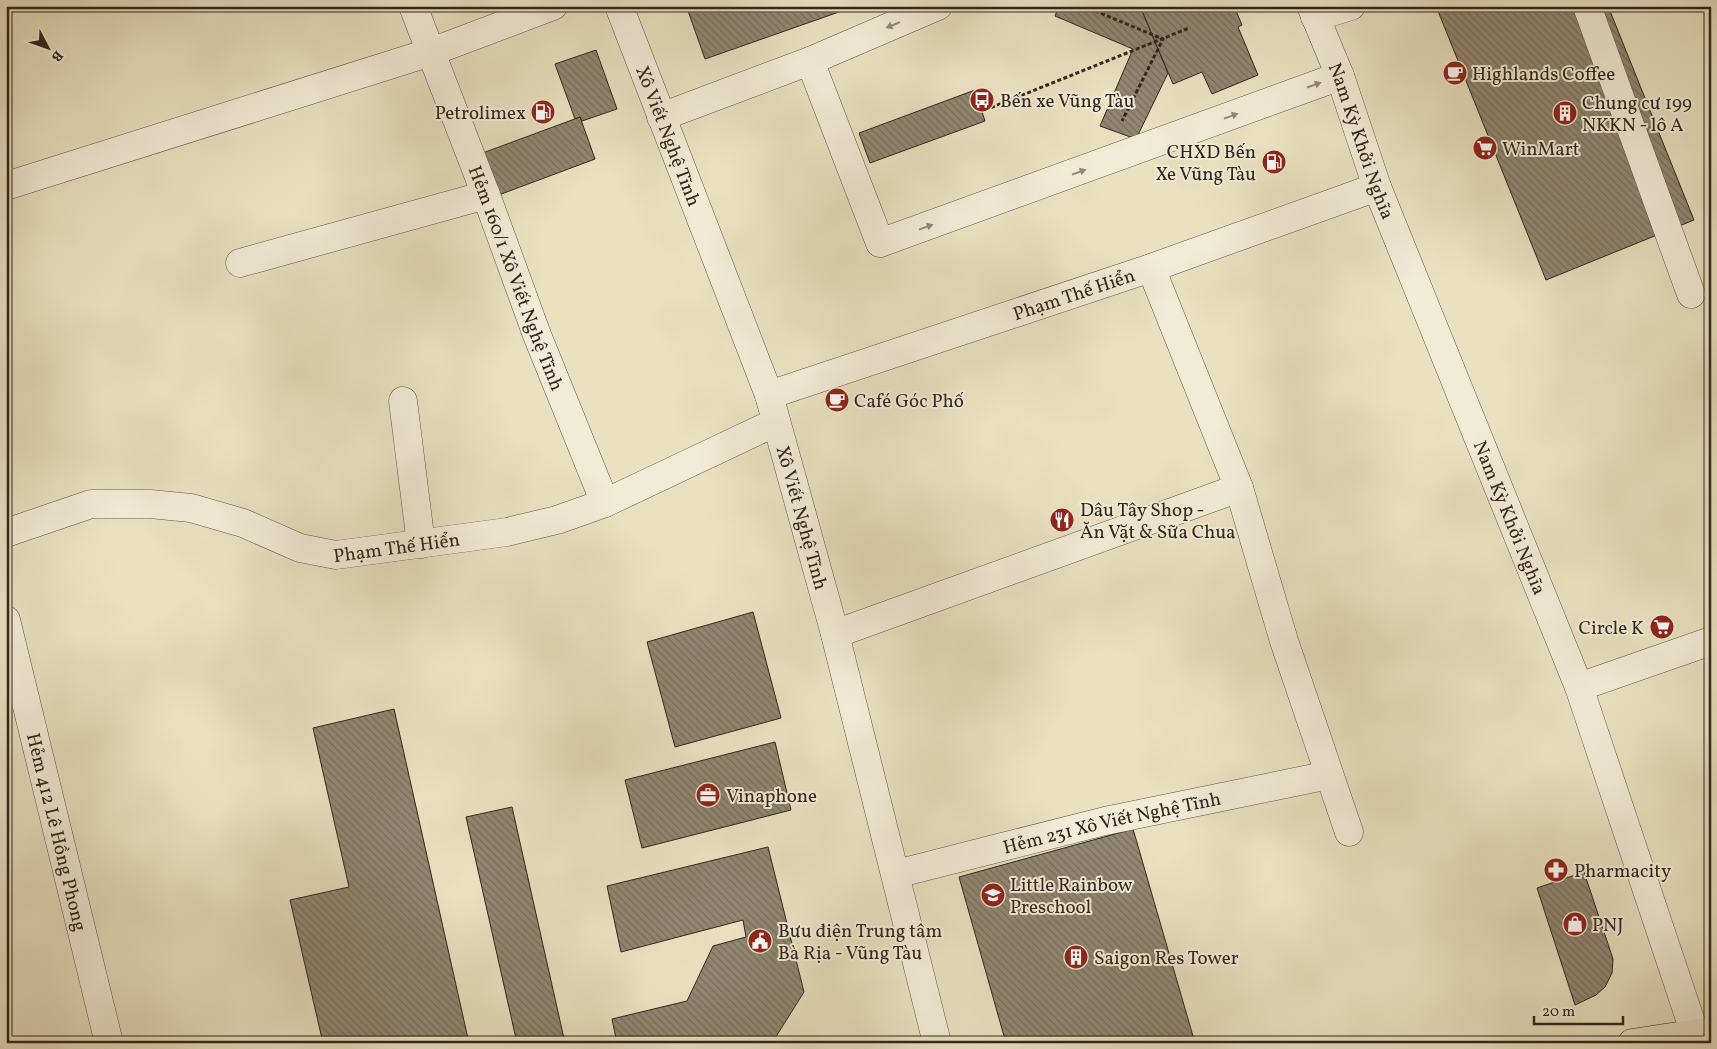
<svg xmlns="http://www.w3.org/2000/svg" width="1717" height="1049" font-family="Vollkorn,serif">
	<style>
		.building { fill: url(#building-back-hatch); stroke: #31261d }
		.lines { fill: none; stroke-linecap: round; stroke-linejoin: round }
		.minor-casing { stroke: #5f5546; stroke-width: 29 }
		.major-casing { stroke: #31261d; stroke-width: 29 }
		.path { stroke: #31261d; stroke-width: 3; stroke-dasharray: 4 2.5; stroke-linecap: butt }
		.minor { stroke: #f1ecd7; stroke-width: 28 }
		.major { stroke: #eae1c1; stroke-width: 28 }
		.oneway { fill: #91897a }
		.labels { text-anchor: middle; stroke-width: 4; stroke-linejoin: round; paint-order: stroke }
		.poi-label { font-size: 19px; fill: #31261d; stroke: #f1ecd7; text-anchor: start }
		.street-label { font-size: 19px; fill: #31261d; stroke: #f1ecd7 }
	</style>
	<defs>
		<pattern id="building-back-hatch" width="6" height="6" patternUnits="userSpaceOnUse" patternTransform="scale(1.25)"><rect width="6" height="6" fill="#918772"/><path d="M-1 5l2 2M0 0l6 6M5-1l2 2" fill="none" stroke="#776e5d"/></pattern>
	</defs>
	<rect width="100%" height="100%" fill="#eae1c1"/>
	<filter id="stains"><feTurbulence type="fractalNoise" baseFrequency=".004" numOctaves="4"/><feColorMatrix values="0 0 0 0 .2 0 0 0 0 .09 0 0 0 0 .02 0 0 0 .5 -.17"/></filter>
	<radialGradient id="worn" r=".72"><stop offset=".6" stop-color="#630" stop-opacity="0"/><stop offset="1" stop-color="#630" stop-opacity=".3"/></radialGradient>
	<g class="building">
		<path d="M 692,6 L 856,6 L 705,59 L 687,8 Z"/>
		<path d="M 1059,6 L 1140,6 L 1168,73 L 1136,139 L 1100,126 L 1133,49 L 1055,16 Z"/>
		<path d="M 1140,6 L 1234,6 L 1242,25 L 1238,27 L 1258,75 L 1212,94 L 1202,72 L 1173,84 Z"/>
		<path d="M 1436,6 L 1608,6 L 1694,220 L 1546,280 Z"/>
		<path d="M 596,50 L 617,109 L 582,121 L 580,117 L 575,119 L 555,64 Z"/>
		<path d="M 975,90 L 985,121 L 870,163 L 859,133 Z"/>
		<path d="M 580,117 L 595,159 L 496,196 L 480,154 Z"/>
		<path d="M 753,612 L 781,718 L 675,747 L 647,642 Z"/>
		<path d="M 394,709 L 469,1043 L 323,1043 L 290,900 L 349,887 L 313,728 Z"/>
		<path d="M 775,742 L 791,810 L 642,848 L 625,780 Z"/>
		<path d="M 512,807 L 565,1043 L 517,1043 L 466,817 Z"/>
		<path d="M 1133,829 L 1195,1043 L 1010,1043 L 1004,1036 L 959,877 Z"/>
		<path d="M 768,847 L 804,992 L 772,1043 L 617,1043 L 612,1019 L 687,1001 L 713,946 L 746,937 L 743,920 L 621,952 L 607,886 Z"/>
		<path d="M 1584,872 L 1613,959 L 1612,973 L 1605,987 L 1596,995 L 1575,1005 L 1537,888 Z"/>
	</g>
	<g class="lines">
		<defs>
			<g id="minor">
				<path id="s1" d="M 413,6 L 486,195 L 537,335 L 605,503"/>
				<path id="s2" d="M 619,6 L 769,395 L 835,634 L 937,1043"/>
				<path id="s3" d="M 1311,6 L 1340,76 L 1377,187 L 1579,687 L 1695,1034"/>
				<path d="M 1587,6 L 1691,294"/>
				<path d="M 1315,17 L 1351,6"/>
				<path d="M 810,61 L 880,243 L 1340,76"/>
				<path d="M 661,117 L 810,61 L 938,6"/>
				<path d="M 6,186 L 431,52 L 553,6"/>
				<path d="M 240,263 L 486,195"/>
				<path d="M 1151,268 L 1239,488 L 1284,641 L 1349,832"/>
				<path id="s4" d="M 769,395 L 1151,268 L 1377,187"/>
				<path d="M 403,401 L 421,544"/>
				<path id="s5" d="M 6,533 L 91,504 L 150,504 L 191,508 L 243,523 L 300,548 L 336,555 L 507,532 L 557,520 L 605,503 L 776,422"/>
				<path id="s6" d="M 6,620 L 109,1043"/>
				<path d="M 835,634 L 1239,488"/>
				<path d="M 1579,687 L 1711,641"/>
				<path id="s7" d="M 896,874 L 1105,821 L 1329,775"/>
			</g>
			<path id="major" d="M 1632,1043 L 1711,1031"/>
		</defs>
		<use href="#minor" class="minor-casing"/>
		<use href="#major" class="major-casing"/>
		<g class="path">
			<path d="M 1083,6 L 1163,39 L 1122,121"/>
			<path d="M 985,110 L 1189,28"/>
		</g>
		<use href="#minor" class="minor"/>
		<use href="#major" class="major"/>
	</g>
	<defs><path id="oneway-solid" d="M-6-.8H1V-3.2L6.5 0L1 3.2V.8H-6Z" transform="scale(1.25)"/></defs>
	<g class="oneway">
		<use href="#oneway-solid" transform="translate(893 25) rotate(158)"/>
		<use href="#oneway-solid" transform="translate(1314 85) rotate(-19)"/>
		<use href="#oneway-solid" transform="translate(1231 116) rotate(-20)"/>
		<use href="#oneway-solid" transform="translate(1079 172) rotate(-20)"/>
		<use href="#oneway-solid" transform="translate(926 227) rotate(-20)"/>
	</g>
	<defs>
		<symbol id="cafe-disc" viewBox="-11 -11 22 22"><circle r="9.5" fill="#8f2418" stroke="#f1ecd7"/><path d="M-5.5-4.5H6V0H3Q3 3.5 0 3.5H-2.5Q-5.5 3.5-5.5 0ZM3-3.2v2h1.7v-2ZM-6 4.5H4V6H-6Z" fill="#fff"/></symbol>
		<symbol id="bus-disc" viewBox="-11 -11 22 22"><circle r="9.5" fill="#8f2418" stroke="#f1ecd7"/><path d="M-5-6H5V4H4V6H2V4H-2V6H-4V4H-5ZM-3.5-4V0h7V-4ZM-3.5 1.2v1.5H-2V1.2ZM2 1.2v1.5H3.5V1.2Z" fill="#fff"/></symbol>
		<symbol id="fuel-disc" viewBox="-11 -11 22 22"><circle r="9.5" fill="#8f2418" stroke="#f1ecd7"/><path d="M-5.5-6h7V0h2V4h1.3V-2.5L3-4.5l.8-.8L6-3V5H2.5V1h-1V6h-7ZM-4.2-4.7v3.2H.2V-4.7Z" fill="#fff"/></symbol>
		<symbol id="building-disc" viewBox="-11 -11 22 22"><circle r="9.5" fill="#8f2418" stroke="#f1ecd7"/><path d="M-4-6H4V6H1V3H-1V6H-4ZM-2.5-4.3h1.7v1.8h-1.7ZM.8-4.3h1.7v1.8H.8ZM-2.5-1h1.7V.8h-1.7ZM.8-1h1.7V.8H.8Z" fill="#fff"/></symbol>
		<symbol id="supermarket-disc" viewBox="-11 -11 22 22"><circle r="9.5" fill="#8f2418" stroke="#f1ecd7"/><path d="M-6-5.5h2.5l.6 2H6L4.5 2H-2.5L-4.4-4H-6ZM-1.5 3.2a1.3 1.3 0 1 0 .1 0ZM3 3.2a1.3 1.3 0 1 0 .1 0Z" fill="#fff"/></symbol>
		<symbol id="restaurant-disc" viewBox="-11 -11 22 22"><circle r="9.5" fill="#8f2418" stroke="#f1ecd7"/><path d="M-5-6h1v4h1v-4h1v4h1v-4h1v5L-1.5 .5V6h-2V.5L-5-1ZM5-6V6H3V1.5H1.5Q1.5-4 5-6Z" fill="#fff"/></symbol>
		<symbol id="office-disc" viewBox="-11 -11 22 22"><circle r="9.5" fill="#8f2418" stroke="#f1ecd7"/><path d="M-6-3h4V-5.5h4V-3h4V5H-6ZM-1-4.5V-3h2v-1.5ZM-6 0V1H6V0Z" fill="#fff"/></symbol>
		<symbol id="pharmacy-disc" viewBox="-11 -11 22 22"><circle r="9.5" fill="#8f2418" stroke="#f1ecd7"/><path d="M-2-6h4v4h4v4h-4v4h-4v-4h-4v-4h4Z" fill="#fff"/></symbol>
		<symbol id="school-disc" viewBox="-11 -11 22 22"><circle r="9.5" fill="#8f2418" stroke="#f1ecd7"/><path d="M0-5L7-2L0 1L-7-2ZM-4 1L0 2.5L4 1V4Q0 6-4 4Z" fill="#fff"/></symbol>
		<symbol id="shop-disc" viewBox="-11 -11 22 22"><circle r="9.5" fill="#8f2418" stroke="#f1ecd7"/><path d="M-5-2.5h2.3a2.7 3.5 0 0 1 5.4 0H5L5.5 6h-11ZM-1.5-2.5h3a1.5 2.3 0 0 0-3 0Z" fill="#fff"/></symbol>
		<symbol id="civic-disc" viewBox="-11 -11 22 22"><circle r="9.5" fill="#8f2418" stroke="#f1ecd7"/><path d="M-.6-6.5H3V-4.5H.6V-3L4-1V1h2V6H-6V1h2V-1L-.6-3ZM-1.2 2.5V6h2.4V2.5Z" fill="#fff"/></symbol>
	</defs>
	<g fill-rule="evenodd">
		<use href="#cafe-disc" x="1441" y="59" width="28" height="28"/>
		<use href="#bus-disc" x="968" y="86" width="28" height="28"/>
		<use href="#fuel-disc" x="529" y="98" width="28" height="28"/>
		<use href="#building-disc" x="1551" y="99" width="28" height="28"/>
		<use href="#supermarket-disc" x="1471" y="134" width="28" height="28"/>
		<use href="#fuel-disc" x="1260" y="148" width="28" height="28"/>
		<use href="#cafe-disc" x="823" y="386" width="28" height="28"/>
		<use href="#restaurant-disc" x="1048" y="506" width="28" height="28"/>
		<use href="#supermarket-disc" x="1648" y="613" width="28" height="28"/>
		<use href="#office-disc" x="694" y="781" width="28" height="28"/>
		<use href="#pharmacy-disc" x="1542" y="856" width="28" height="28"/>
		<use href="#school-disc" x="979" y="881" width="28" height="28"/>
		<use href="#shop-disc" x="1561" y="910" width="28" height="28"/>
		<use href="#civic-disc" x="746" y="927" width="28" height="28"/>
		<use href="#building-disc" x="1062" y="943" width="28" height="28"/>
	</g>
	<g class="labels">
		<g class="poi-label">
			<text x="1472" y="80">Highlands Coffee</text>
			<text x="1000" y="107">Bến xe Vũng Tàu</text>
			<text x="1582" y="109">Chung cư 199<tspan x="1582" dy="22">NKKN - lô A</tspan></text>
			<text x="526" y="119" text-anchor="end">Petrolimex</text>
			<text x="1502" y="155">WinMart</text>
			<text x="1256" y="158" text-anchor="end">CHXD Bến<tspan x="1256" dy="22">Xe Vũng Tàu</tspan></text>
			<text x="854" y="407">Café Góc Phố</text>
			<text x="1080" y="516">Dâu Tây Shop -<tspan x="1080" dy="22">Ăn Vặt &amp; Sữa Chua</tspan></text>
			<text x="1644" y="634" text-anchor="end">Circle K</text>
			<text x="726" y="802">Vinaphone</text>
			<text x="1574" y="877">Pharmacity</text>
			<text x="1010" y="891">Little Rainbow<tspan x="1010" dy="22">Preschool</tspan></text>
			<text x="1592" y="931">PNJ</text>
			<text x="778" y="937">Bưu điện Trung tâm<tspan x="778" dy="22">Bà Rịa - Vũng Tàu</tspan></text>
			<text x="1094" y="964">Saigon Res Tower</text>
		</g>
		<g class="street-label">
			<text dy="7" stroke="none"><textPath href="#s2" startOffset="139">Xô Viết Nghệ Tĩnh</textPath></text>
			<text dy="7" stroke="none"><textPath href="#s3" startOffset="144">Nam Kỳ Khởi Nghĩa</textPath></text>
			<text dy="7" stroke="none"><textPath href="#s1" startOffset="291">Hẻm 160/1 Xô Viết Nghệ Tĩnh</textPath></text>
			<text dy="7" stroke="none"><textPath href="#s4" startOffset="321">Phạm Thế Hiển</textPath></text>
			<text dy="7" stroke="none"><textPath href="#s2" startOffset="544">Xô Viết Nghệ Tĩnh</textPath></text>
			<text dy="7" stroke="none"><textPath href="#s3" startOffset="549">Nam Kỳ Khởi Nghĩa</textPath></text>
			<text dy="7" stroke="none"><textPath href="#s5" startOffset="404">Phạm Thế Hiển</textPath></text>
			<text dy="7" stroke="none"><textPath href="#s7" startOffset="222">Hẻm 231 Xô Viết Nghệ Tĩnh</textPath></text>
			<text dy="7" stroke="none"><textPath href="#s6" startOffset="218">Hẻm 412 Lê Hồng Phong</textPath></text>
		</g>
	</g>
	<rect width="1717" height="1049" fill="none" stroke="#eae1c1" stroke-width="25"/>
	<rect x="8" y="8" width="1702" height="1034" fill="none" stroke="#31261d" stroke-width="2.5"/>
	<rect x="12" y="12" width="1692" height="1024" fill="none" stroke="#31261d"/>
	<g transform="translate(48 48) rotate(131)" stroke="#f1ecd7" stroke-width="4" paint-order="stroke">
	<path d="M0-4L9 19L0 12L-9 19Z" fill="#31261d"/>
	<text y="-8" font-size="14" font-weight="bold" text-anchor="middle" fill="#31261d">B</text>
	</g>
	<path d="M1534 1016v8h89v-8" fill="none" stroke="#31261d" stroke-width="2.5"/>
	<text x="1542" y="1016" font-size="15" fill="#31261d" stroke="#f1ecd7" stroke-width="4" paint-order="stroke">20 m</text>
	<rect width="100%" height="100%" filter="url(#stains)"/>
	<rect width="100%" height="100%" fill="url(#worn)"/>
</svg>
